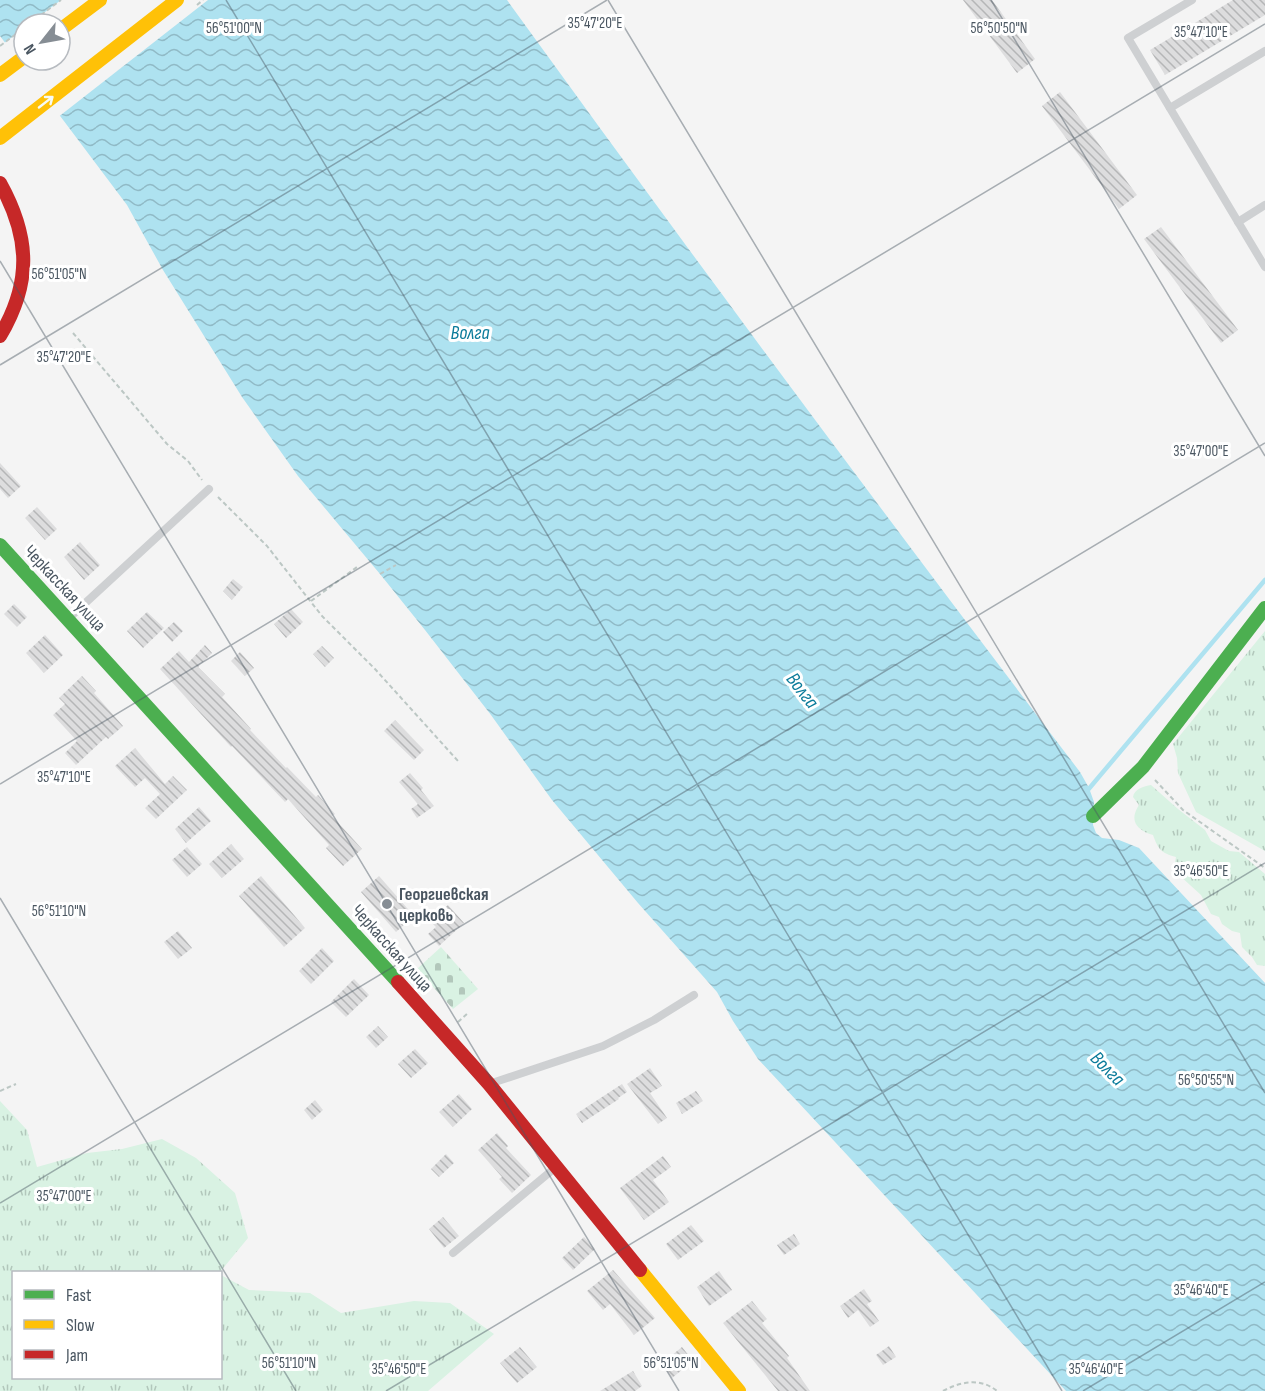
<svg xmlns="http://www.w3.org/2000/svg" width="1265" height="1391" font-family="'Sofia Sans Condensed',sans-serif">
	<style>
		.grass { fill: url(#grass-tufts) }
		.cemetery { fill: url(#cemetery-stones) }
		.water { fill: url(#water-waves); fill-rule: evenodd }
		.pier { fill: #f4f4f4 }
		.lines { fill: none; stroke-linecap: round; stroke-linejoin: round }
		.stream { stroke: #aee2f0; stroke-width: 4.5 }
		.building { fill: url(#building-back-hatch) }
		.path { stroke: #bcc7c4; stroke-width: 2; stroke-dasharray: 4.5 3; stroke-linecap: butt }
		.lane { stroke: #ced0d2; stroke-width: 8 }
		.fast { stroke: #4caf50; stroke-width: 14 }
		.slow { stroke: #ffc107; stroke-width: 14 }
		.jam { stroke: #c62828; stroke-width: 14 }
		.oneway { stroke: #f6fbf6 }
		.ticks { fill: none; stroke: #4a5661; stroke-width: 1.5; stroke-opacity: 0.45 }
		.poi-dot { fill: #868d94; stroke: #fff; stroke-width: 2 }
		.labels { text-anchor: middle; stroke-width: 6; stroke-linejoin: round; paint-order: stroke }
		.street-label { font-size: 18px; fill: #4a5661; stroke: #fff }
		.poi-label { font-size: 18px; font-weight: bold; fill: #4a5661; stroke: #fff; text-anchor: start }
		.water-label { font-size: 20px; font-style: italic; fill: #0c7c9b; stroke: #fff }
		.ticks-label { font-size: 15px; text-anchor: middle; fill: #4a5661; stroke: #fff; stroke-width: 6; stroke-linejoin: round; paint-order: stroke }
	</style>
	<defs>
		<pattern id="grass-tufts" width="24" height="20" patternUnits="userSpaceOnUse" patternTransform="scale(1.5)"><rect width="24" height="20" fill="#d9f2e3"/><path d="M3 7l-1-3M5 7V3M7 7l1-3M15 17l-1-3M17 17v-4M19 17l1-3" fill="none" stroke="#b2c7bb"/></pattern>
		<pattern id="cemetery-stones" width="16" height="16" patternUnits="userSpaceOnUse" patternTransform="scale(1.5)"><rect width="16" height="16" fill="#d9f2e3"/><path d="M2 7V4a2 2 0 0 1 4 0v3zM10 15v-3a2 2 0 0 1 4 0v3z" fill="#b2c7bb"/></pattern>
		<pattern id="water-waves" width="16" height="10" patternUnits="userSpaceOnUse" patternTransform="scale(1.5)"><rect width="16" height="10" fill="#aee2f0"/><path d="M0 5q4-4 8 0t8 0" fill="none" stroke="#90bac6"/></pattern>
		<pattern id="building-back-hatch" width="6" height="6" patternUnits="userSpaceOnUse" patternTransform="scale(1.5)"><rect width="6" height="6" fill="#ddddde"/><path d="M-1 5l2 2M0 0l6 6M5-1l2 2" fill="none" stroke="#b5b6b7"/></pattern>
	</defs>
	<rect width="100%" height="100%" fill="#f4f4f4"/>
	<g class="grass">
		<path d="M 1265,631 L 1265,851 L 1196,812 L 1178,773 L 1177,758 L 1173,744 Z"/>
		<path d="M 1151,785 L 1178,809 L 1205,830 L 1211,841 L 1229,851 L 1239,852 L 1265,874 L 1265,966 L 1257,965 L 1252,957 L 1242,947 L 1240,933 L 1232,931 L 1222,924 L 1219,917 L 1211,914 L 1201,895 L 1179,875 L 1174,867 L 1176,857 C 1161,853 1158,849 1153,835 C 1136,830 1129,820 1139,805 L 1133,797 C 1134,789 1144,786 1151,785 Z"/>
		<path d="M 0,1101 L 27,1130 L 37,1167 L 87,1153 L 122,1149 L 162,1139 L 196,1158 L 235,1193 L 248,1238 L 220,1272 L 14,1272 L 14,1378 L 220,1378 L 221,1275 L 249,1290 L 310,1293 L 341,1313 L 414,1301 L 450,1303 L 494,1334 L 428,1391 L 0,1391 Z"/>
	</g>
	<path class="cemetery" d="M 441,947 L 478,989 L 453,1009 L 417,969 Z"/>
	<path class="water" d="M 0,0 L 507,0 C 695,260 886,517 1080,772 L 1089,788 L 1094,802 L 1093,825 L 1096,833 L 1102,838 L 1119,840 L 1139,848 L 1265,983 L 1265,1391 L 1066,1391 L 758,1059 L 733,1021 L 717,992 L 638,903 L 552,800 L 491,715 L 425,630 L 380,574 L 298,476 L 242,397 L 163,270 L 127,205 L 0,36 ZM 24,24 L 60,24 L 60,60 L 24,60 Z"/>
	<path class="pier" d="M 61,0 L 208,0 L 57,118 L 3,44 L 24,28 L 24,60 L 60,60 L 60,24 L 29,24 Z"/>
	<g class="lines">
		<path class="stream" d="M 1087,791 L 1265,580"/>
	</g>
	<g class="building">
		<path d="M 963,0 L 992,0 L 1035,59 L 1017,73 Z"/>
		<path d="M 1233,0 L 1265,0 L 1265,15 L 1165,75 L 1150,50 Z"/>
		<path d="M 1060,92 L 1137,195 L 1119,209 L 1042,106 Z"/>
		<path d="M 1161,227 L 1238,330 L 1221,343 L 1144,239 Z"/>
		<path d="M 0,463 L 21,486 L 8,498 L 0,489 Z"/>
		<path d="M 37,507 L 57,529 L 45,540 L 25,518 Z"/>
		<path d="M 80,542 L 100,565 L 84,580 L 64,557 Z"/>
		<path d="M 233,579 L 243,587 L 232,600 L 223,591 Z"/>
		<path d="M 14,604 L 27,617 L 17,627 L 4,614 Z"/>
		<path d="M 291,609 L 303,622 L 286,638 L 274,624 Z"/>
		<path d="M 147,612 L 164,628 L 143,648 L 127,631 Z"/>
		<path d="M 174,622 L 183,631 L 172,642 L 163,632 Z"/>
		<path d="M 45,635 L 63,655 L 44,673 L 26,653 Z"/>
		<path d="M 205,645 L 212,653 L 198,667 L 225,694 L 222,697 L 251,729 L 250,730 L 286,768 L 287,767 L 316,797 L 318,795 L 335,814 L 332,816 L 362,849 L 343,866 L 326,848 L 329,845 L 288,799 L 285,802 L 232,746 L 231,747 L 160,669 L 179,651 L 189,662 Z"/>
		<path d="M 322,646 L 334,658 L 325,667 L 313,654 Z"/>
		<path d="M 240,652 L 254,668 L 245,676 L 231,661 Z"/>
		<path d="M 82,676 L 96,691 L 94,693 L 123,726 L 108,739 L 106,737 L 76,765 L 65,753 L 77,741 L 53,715 L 65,704 L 59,698 Z"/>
		<path d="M 395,720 L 424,750 L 414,760 L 384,731 Z"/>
		<path d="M 135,748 L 165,784 L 173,776 L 187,790 L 156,819 L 145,808 L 160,794 L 145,778 L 135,787 L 115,766 Z"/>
		<path d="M 410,773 L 423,788 L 421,790 L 434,806 L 417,818 L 411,809 L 418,804 L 399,782 Z"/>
		<path d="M 199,807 L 211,821 L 186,843 L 175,829 Z"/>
		<path d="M 231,844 L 244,859 L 222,878 L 209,864 Z"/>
		<path d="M 187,847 L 202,864 L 187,877 L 172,860 Z"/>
		<path d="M 261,876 L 305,928 L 284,947 L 239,896 Z"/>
		<path d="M 379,876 L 414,916 L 396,932 L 361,892 Z"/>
		<path d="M 448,905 L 464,923 L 439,946 L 428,934 L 436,927 L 430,921 Z"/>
		<path d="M 178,931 L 192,948 L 178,959 L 164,942 Z"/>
		<path d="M 322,948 L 334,961 L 311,984 L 299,971 Z"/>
		<path d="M 354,979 L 369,995 L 346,1017 L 331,1002 Z"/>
		<path d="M 378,1026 L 388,1037 L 376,1048 L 366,1037 Z"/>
		<path d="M 415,1049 L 428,1063 L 411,1078 L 398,1064 Z"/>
		<path d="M 650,1068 L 662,1086 L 650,1093 L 667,1118 L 658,1124 L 627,1084 Z"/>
		<path d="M 622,1084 L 627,1092 L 618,1098 L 619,1099 L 582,1123 L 576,1114 Z"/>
		<path d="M 696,1091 L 703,1101 L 682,1114 L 676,1103 Z"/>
		<path d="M 459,1094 L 472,1109 L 453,1127 L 439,1112 Z"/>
		<path d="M 315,1100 L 323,1110 L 312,1120 L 304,1110 Z"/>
		<path d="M 497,1133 L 508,1146 L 506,1148 L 531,1175 L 512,1193 L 499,1179 L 502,1177 L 478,1150 Z"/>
		<path d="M 446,1154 L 454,1163 L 439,1177 L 431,1169 Z"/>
		<path d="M 663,1156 L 671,1167 L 653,1180 L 669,1202 L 644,1220 L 620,1188 Z"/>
		<path d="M 443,1217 L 459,1236 L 444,1248 L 429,1229 Z"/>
		<path d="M 691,1225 L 704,1241 L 678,1260 L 666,1244 Z"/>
		<path d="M 794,1234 L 800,1244 L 784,1255 L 777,1245 Z"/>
		<path d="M 584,1237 L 595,1249 L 573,1270 L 562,1258 Z"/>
		<path d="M 613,1270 L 655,1318 L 634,1335 L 610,1304 L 603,1310 L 587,1291 Z"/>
		<path d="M 719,1271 L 732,1290 L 709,1306 L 697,1287 Z"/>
		<path d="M 864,1289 L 872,1301 L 867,1304 L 879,1321 L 870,1327 L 858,1310 L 848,1318 L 840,1306 Z"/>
		<path d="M 752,1301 L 767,1319 L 762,1323 L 789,1356 L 787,1358 L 810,1391 L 778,1391 L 723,1323 Z"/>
		<path d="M 889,1346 L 896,1357 L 883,1365 L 876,1355 Z"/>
		<path d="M 520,1347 L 537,1367 L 517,1383 L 500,1363 Z"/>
		<path d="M 682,1347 L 693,1361 L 672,1378 L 661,1364 Z"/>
		<path d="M 633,1371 L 642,1386 L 635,1391 L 600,1391 Z"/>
	</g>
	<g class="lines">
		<g class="path">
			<path d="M 197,5 L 203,0"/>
			<path d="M 29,24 L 61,0"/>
			<path d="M 0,46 L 24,28"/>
			<path d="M 73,333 L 167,444 L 188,461 L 202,480"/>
			<path d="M 218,497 L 267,546 L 322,616 L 375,669 L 458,761"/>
			<path d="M 380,574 L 396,565"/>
			<path d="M 311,601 L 357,567"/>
			<path d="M 1155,780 L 1183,810 L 1265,868"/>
			<path d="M 458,1022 L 469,1012"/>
			<path d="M 0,1091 L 16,1084"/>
			<path d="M 943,1391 C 960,1382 980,1377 997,1391"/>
		</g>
		<g class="lane">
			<path d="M 1192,0 L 1128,38 L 1265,267"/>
			<path d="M 1170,108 L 1265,51"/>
			<path d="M 1238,222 L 1265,205"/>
			<path d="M 69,618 L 209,489"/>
			<path d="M 492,1083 L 603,1046 L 654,1020 L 694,995"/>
			<path d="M 453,1253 L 556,1167"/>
		</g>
		<g class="fast">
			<path d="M 0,545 L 398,982"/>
			<path d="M 1093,816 L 1143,767 L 1265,608"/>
		</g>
		<g class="slow">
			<path d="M 60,30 L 100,0"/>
			<path d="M 0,75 L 24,57"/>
			<path d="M 0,138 L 177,0"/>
			<path d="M 640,1270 L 739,1391"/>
		</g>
		<g class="jam">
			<path d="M 0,183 C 30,237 32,282 0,336"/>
			<path d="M 398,982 L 489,1084 L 640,1270"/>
		</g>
	</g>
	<defs><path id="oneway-shaft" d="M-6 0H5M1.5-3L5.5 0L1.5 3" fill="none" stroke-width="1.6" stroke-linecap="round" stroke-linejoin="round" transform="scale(1.5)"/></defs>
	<use class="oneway" href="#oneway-shaft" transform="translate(46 102) rotate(-38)"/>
	<path class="ticks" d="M 226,0 L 1062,1391M 608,0 L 1265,1093M 991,0 L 1265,456M 0,261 L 679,1391M 0,365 L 607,0M 0,784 L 1265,24M 0,898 L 296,1391M 0,1203 L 1265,443M 386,1391 L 1265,863M 1083,1391 L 1265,1282"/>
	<circle class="poi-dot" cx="387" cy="904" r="6"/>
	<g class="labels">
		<g class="street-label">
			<text transform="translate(65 588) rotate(47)" y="6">Черкасская улица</text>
			<text transform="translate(392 948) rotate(48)" y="6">Черкасская улица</text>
		</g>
		<g class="poi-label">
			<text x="399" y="900">Георгиевская<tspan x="399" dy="21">церковь</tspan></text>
		</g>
		<g class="water-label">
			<text x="470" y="339">Волга</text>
			<text transform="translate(803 690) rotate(52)" y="7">Волга</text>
			<text transform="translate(1108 1068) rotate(45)" y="7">Волга</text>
		</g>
	</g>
	<g class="ticks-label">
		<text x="595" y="28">35°47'20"E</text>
		<text x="234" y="33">56°51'00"N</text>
		<text x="999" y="33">56°50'50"N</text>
		<text x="1201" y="37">35°47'10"E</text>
		<text x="59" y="279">56°51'05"N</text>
		<text x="64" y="362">35°47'20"E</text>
		<text x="1201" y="456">35°47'00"E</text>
		<text x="64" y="782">35°47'10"E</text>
		<text x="1201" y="876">35°46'50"E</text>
		<text x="59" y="916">56°51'10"N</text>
		<text x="1206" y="1085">56°50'55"N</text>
		<text x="64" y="1201">35°47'00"E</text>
		<text x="1201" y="1295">35°46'40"E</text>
		<text x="289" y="1368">56°51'10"N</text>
		<text x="671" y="1368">56°51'05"N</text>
		<text x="399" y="1374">35°46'50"E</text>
		<text x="1096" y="1374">35°46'40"E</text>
	</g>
	<rect x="12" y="1271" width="210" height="108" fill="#ffffff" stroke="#b7bbc0" stroke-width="1.5"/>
	<rect x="24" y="1290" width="30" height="9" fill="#4caf50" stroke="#b7bbc0" stroke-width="1.5"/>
	<text x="66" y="1301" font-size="18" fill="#4a5661">Fast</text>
	<rect x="24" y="1320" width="30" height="9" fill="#ffc107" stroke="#b7bbc0" stroke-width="1.5"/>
	<text x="66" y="1331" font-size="18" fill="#4a5661">Slow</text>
	<rect x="24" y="1350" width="30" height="9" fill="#c62828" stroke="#b7bbc0" stroke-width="1.5"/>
	<text x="66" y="1361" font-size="18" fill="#4a5661">Jam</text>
	<g transform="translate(42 42) rotate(239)"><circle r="28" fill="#ffffff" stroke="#b7bbc0" stroke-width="1.5"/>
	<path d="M0-4.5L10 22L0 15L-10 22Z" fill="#868d94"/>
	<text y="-9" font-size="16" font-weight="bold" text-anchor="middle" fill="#4a5661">N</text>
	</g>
</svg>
